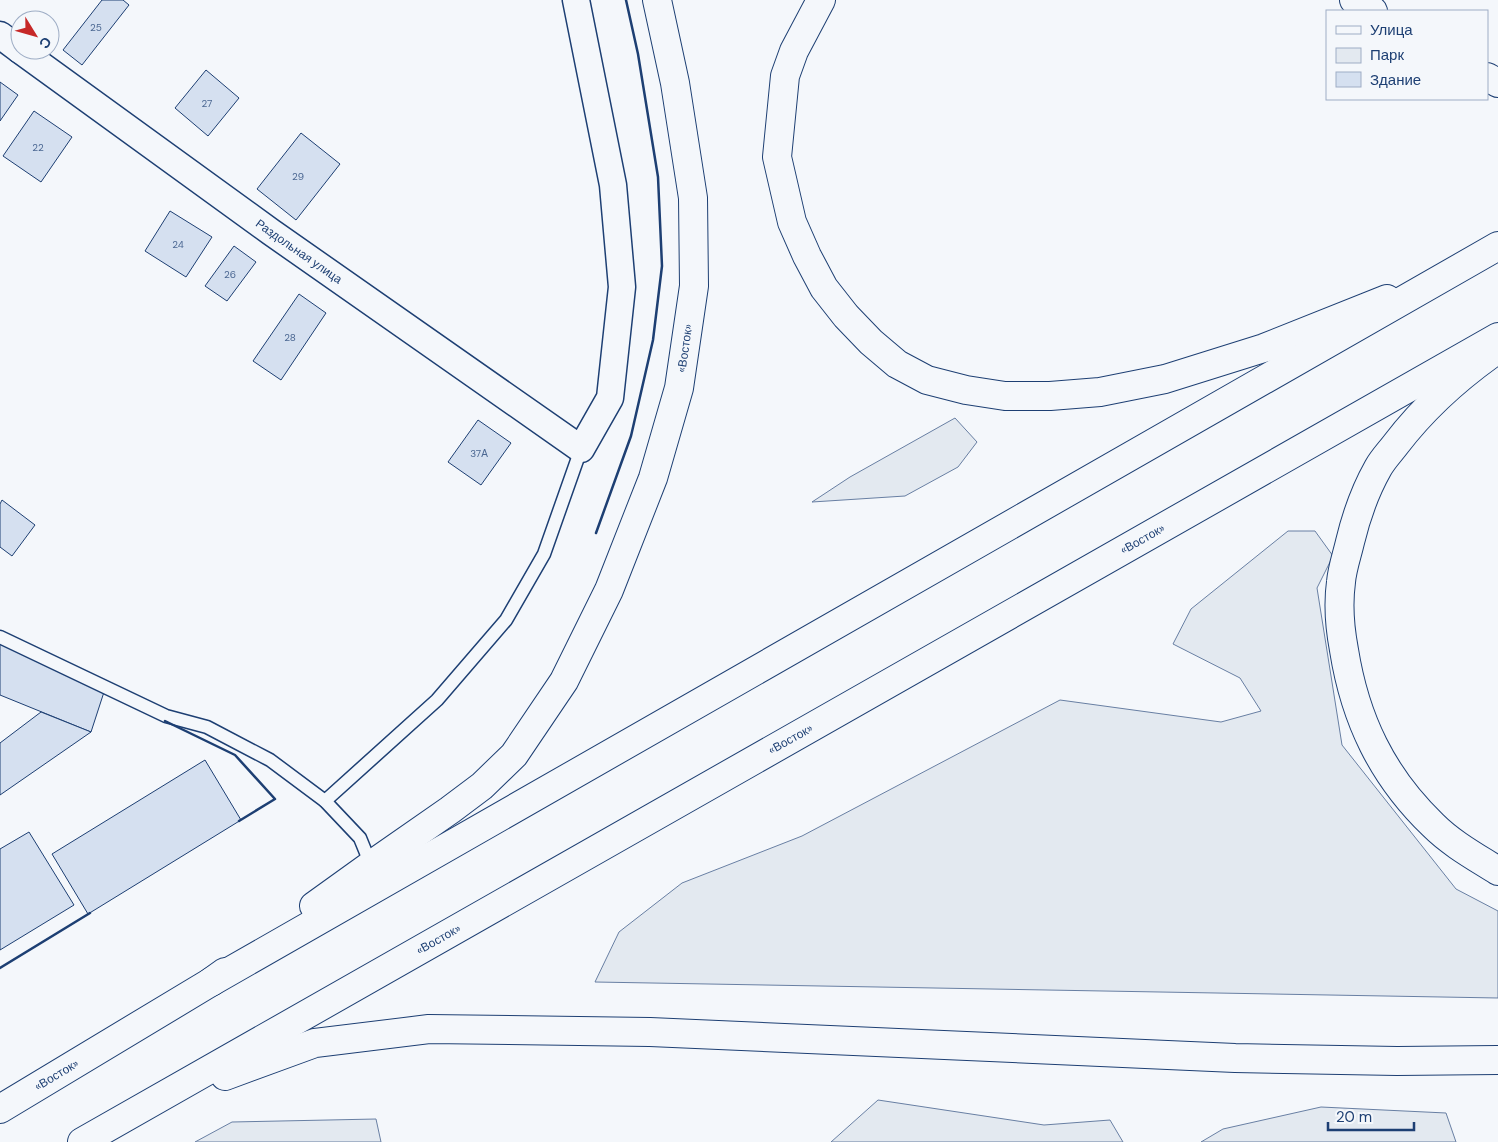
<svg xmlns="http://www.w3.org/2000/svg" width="1498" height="1142" font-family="'DM Sans',sans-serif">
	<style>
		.green { fill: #e3e9f0; stroke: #687fa3 }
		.building { fill: #d5e0f0; stroke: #1d3f73 }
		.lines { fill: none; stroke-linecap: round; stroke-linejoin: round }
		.lane-casing { stroke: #1d3f73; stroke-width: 15 }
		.street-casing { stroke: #1d3f73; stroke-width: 29 }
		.primary-casing { stroke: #1d3f73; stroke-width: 30 }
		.highway-casing { stroke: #1d3f73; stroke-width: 30 }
		.lane { stroke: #f4f7fb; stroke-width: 12 }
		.street { stroke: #f4f7fb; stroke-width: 26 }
		.primary { stroke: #f4f7fb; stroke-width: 28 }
		.highway { stroke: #f4f7fb; stroke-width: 28 }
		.wall { stroke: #1d3f73; stroke-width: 2.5 }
		.labels { text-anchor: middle; stroke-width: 4; stroke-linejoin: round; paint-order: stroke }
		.number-label { font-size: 10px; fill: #4b6792 }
		.street-label { font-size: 12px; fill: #1d3f73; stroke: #f4f7fb }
	</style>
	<rect width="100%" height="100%" fill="#f4f7fb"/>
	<g class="green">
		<path d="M 955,418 L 977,442 L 958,467 L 905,496 L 812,502 L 850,477 Z"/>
		<path d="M 1288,531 L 1315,531 L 1333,556 L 1317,588 L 1342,745 L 1456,889 L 1498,911 L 1498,998 L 595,982 L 619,932 L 682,883 L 802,836 L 1060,700 L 1221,722 L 1261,711 L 1240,678 L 1173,644 L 1191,609 Z"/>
		<path d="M 878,1100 L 1044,1125 L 1110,1120 L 1123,1142 L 831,1142 Z"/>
		<path d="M 1321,1107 L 1446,1113 L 1456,1142 L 1201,1142 L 1223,1129 Z"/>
		<path d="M 376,1119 L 381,1142 L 195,1142 L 232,1122 Z"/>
	</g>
	<g class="building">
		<path d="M 102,0 L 123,0 L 129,5 L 82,65 L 63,50 Z"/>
		<path d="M 206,70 L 239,98 L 208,136 L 175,108 Z"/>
		<path d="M 0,82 L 18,95 L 0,121 Z"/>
		<path d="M 34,111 L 72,137 L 41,182 L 3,156 Z"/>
		<path d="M 301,133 L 340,164 L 296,220 L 257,189 Z"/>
		<path d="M 170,211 L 212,237 L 186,277 L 145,251 Z"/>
		<path d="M 234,246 L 256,262 L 227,301 L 205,286 Z"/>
		<path d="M 299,294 L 326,313 L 281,380 L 253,361 Z"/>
		<path d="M 478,420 L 511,443 L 481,485 L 448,462 Z"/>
		<path d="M 2,500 L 35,525 L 12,556 L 0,547 L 0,504 Z"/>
		<path d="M 0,644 L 104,692 L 91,732 L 0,695 Z"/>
		<path d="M 41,712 L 91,732 L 0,795 L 0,743 Z"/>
		<path d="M 205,760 L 241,820 L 88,914 L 52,854 Z"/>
		<path d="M 29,832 L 74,905 L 0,950 L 0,849 Z"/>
	</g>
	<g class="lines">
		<defs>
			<g id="lane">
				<path d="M 0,637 L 166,716 L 207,727 L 270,760 L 325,801 L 360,838 L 371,865"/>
				<path d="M 325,801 L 437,700 L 506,620 L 544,554 L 581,449"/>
			</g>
			<g id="street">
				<path d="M 0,35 L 20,50"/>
				<path id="s1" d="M 20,50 L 271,232 L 581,449 L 610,398 L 622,287 L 613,185 L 576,0"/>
			</g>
			<g id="primary">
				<path d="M 821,0 L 794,51 L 785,76 L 777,157 L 792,222 L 807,256 L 824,288 L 846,316 L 871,342 L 897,364 L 927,380 L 966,390 L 1005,396 L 1050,396 L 1100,392 L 1165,379 L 1264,348 L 1387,299"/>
				<path d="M 1498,349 C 1459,376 1425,406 1396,444 C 1390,452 1383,459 1378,468 C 1365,491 1356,517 1350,542 C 1347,555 1342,569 1341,582 C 1338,604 1340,629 1344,650 C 1355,719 1382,776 1433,825 C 1452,844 1476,857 1498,871"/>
			</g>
			<g id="highway">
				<path d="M 1354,0 L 1373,11"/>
				<path d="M 1487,77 L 1498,83"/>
				<path id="s2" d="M 314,906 L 371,865 L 450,810 L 482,786 L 514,755 L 564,681 L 609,590 L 653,478 L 679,388 L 694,286 L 693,198 L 675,83 L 657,0"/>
				<path d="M 211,982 L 1498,246"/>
				<path d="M 225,1076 L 315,1043 L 429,1029 L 650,1032 L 1235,1058 L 1397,1061 L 1498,1060"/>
				<path id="s3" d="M 0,1109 L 211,982 L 225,972"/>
				<path id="s4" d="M 82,1142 L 1498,337"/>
			</g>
		</defs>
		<use href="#lane" class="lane-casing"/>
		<use href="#street" class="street-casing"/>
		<use href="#primary" class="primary-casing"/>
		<use href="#highway" class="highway-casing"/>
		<use href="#lane" class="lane"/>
		<use href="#street" class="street"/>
		<use href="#primary" class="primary"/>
		<use href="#highway" class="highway"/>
		<g class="wall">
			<path d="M 596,533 L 631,436 L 653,340 L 662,266 L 658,177 L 638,54 L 626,0"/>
			<path d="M 165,721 L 235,755 L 275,799 L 239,821"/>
			<path d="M 0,968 L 90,913"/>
		</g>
	</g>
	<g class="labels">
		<g class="number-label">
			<text x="96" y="31">25</text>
			<text x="207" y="107">27</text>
			<text x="38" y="151">22</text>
			<text x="298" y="180">29</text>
			<text x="178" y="248">24</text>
			<text x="230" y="278">26</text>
			<text x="290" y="341">28</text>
			<text x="479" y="457">37А</text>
		</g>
		<g class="street-label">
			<text dy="4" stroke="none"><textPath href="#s1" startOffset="344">Раздольная улица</textPath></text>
			<text dy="4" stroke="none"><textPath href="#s2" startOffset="696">«Восток»</textPath></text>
			<text dy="4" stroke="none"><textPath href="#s4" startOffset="1220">«Восток»</textPath></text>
			<text dy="4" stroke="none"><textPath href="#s4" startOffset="815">«Восток»</textPath></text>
			<text dy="4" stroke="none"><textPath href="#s4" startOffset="410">«Восток»</textPath></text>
			<text dy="4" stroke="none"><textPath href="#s3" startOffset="66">«Восток»</textPath></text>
		</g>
	</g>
	<rect x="1326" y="10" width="162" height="90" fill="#f4f7fb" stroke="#9eadc5"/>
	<rect x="1336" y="26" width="25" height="8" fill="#f4f7fb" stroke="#9eadc5"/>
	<text x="1370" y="35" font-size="15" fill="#1d3f73">Улица</text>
	<rect x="1336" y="48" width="25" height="15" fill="#e3e9f0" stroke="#9eadc5"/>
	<text x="1370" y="60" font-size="15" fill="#1d3f73">Парк</text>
	<rect x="1336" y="72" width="25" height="15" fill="#d5e0f0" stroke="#9eadc5"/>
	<text x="1370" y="85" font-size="15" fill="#1d3f73">Здание</text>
	<g transform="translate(35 35) rotate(127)"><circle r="24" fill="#f4f7fb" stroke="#9eadc5"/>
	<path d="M0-4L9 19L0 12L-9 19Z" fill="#c62828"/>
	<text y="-8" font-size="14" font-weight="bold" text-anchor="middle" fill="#1d3f73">С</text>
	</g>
	<path d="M1328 1122v8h86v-8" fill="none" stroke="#1d3f73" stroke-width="2.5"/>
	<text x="1336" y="1122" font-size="15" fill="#1d3f73" stroke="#f4f7fb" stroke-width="4" paint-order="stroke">20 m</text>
</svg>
